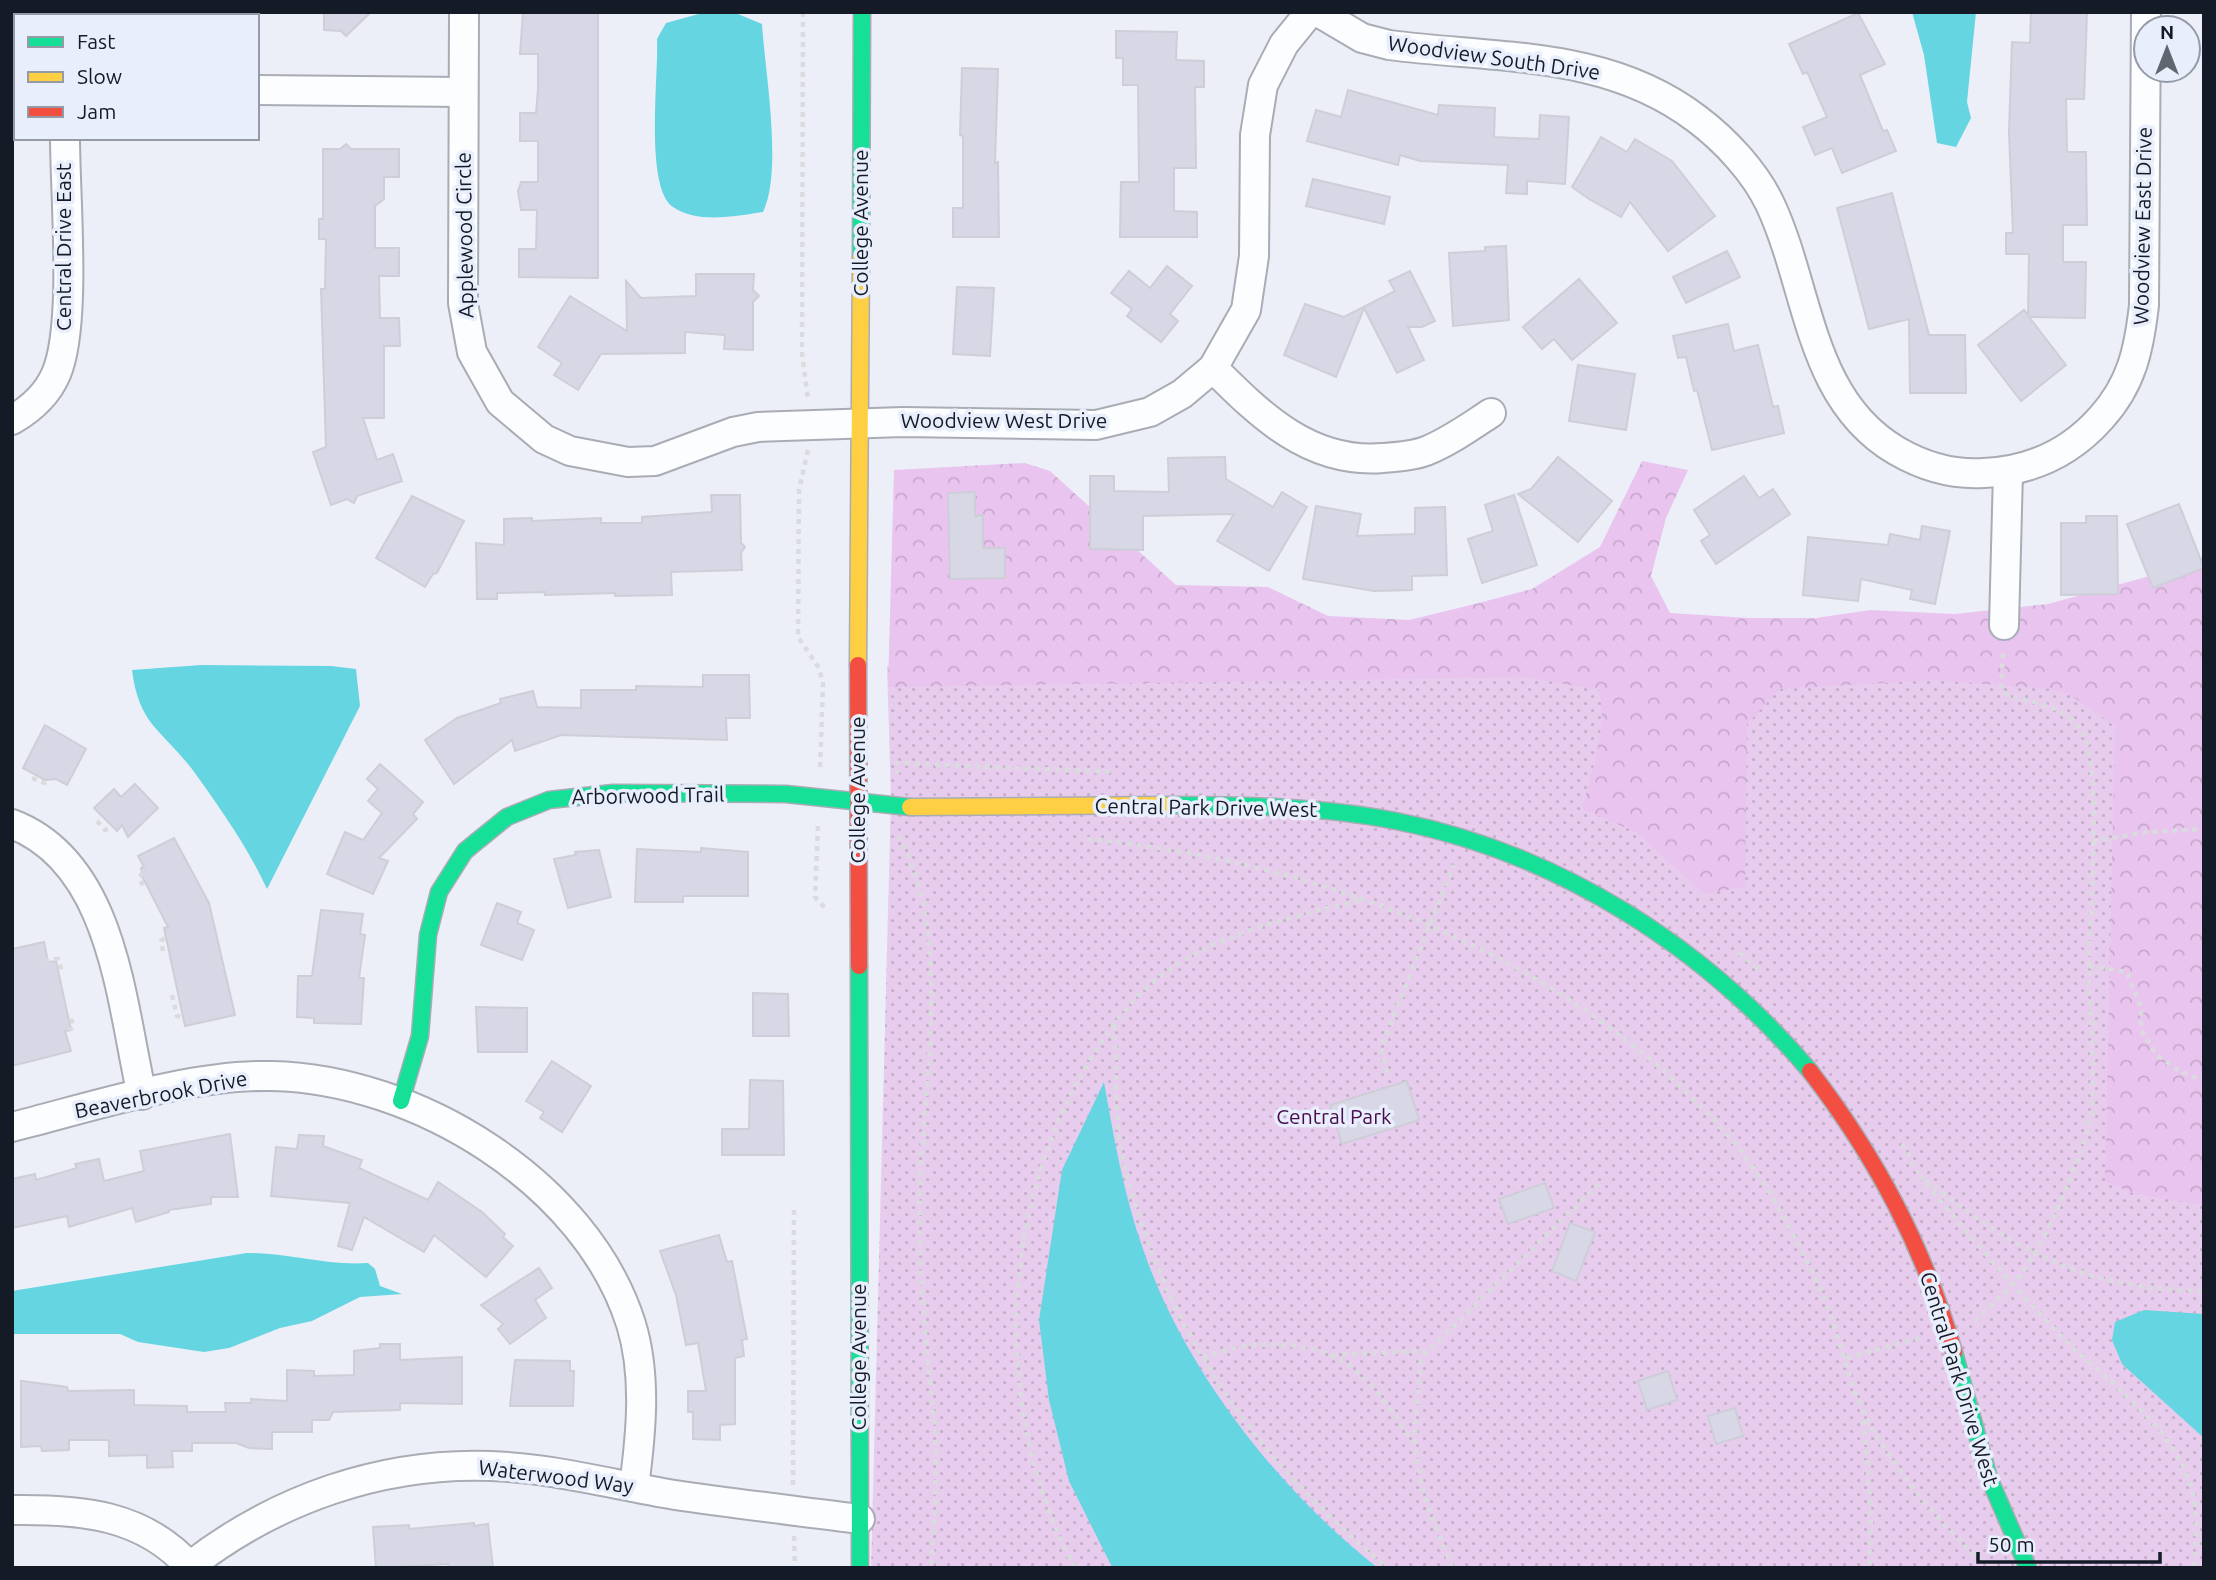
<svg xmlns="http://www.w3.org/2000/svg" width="2216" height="1580" font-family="Ubuntu,sans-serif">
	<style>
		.grass { fill: url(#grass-dots) }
		.forest { fill: url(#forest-crowns) }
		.water { fill: #64d5e1 }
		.building { fill: #d8d7e6; stroke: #ceced8; stroke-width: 2 }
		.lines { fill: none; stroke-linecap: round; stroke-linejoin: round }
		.street-casing { stroke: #a8acb5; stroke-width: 32 }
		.fast-casing { stroke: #a8acb5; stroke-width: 19 }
		.slow-casing { stroke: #a8acb5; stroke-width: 19 }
		.jam-casing { stroke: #a8acb5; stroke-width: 19 }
		.path { stroke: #dadbde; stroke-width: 4.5; stroke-dasharray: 5 5; stroke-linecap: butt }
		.street { stroke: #fcfdfe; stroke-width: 28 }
		.fast { stroke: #16e098; stroke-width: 16 }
		.slow { stroke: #ffcf43; stroke-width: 16 }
		.jam { stroke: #f24e42; stroke-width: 16 }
		.labels { text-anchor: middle; stroke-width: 7; stroke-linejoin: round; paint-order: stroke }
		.street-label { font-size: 21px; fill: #151b26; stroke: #e8eefb }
		.park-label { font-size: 21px; fill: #490b4d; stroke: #e8eefb }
	</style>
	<defs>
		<pattern id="grass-dots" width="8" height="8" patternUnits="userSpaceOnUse" patternTransform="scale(1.75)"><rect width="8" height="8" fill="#e7cced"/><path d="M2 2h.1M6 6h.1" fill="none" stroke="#c5afcb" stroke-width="1.8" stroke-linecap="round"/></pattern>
		<pattern id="forest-crowns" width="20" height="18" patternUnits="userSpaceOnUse" patternTransform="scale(1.75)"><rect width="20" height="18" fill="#e9c4ef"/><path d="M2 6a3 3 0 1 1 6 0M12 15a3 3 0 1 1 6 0" fill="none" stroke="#c7a8cd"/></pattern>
	</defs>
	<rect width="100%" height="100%" fill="#eceff7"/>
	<path class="grass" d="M 887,666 L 2204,668 L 2204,1568 L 871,1568 L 891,796 Z"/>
	<path class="forest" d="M 1642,461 L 1688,470 L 1666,518 L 1651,576 L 1670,613 L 1749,618 L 1816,618 L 1870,610 L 1955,614 L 2048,604 L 2179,568 L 2204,557 L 2204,1205 L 2135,1194 L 2105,1181 L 2115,726 L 2070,695 L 2051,689 L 1934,680 L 1780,689 L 1747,724 L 1745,887 L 1704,894 L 1636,832 L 1582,809 C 1591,772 1608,728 1599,690 L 1526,677 L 888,687 L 894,470 L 1025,463 L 1050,471 L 1176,585 L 1268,587 L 1328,616 L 1409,620 L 1475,604 L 1532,589 L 1600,547 Z"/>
	<g class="water">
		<path d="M 706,12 L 733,12 L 762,24 C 765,72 783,171 763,212 C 736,216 698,224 673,207 C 644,187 659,74 657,39 L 666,23 Z"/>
		<path d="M 1912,12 L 1976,12 L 1967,102 L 1971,118 L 1956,147 L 1937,143 L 1924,55 Z"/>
		<path d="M 201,665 L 331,666 L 356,669 L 360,706 L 267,889 C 247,846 220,808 192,769 C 161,729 139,725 132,670 Z"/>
		<path d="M 1104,1082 C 1114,1139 1124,1195 1143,1249 C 1184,1369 1278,1490 1378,1568 L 1113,1568 L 1111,1565 L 1069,1481 L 1049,1400 L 1039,1320 L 1062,1170 Z"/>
		<path d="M 247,1253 C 288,1253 327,1266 368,1263 L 375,1269 L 380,1286 L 402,1294 L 360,1297 L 312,1321 L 280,1328 L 229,1348 L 204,1352 L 138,1342 L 120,1334 L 12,1334 L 12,1291 Z"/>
		<path d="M 2144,1310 L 2204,1314 L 2204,1438 L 2122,1364 L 2112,1340 L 2115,1322 Z"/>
	</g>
	<g class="building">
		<path d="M 324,12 L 371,12 L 346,36 L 341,31 L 324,30 Z"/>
		<path d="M 523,12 L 598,12 L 598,278 L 519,277 L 519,249 L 536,249 L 537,210 L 521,210 L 518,191 L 521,182 L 538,182 L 538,141 L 520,141 L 520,113 L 536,113 L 538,89 L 538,54 L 520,54 Z"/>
		<path d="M 2031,12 L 2087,12 L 2084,99 L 2066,99 L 2067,152 L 2086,152 L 2087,225 L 2063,225 L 2063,262 L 2086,262 L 2085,318 L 2029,317 L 2066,365 L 2021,401 L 1978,345 L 2024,310 L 2028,315 L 2029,254 L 2006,254 L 2006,233 L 2013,233 L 2009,132 L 2012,42 L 2030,43 Z"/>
		<path d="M 1858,13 L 1885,64 L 1860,75 L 1883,131 L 1887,130 L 1896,151 L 1842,173 L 1832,148 L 1815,155 L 1803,127 L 1827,117 L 1807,72 L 1803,74 L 1789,44 Z"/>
		<path d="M 1116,31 L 1177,32 L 1176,60 L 1204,61 L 1204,87 L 1195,87 L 1196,168 L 1174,168 L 1174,211 L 1197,212 L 1197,237 L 1120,237 L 1121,182 L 1139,182 L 1138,85 L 1123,85 L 1123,58 L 1116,58 Z"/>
		<path d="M 962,68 L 998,69 L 995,163 L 998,162 L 999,237 L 953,237 L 953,208 L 963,208 L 963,136 L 960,135 Z"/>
		<path d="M 1348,90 L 1438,115 L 1439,105 L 1495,108 L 1494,137 L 1539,139 L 1540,115 L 1569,117 L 1565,184 L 1527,181 L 1527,194 L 1506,193 L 1508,165 L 1420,161 L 1400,155 L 1398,165 L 1307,141 L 1316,110 L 1341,117 Z"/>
		<path d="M 1601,137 L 1627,152 L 1635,139 L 1672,161 L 1715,216 L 1668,251 L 1630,202 L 1621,217 L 1589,199 L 1572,187 Z"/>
		<path d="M 346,144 L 351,149 L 399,149 L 399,177 L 384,177 L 384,199 L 375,206 L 375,248 L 399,248 L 399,276 L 379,276 L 380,318 L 399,318 L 400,346 L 384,346 L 384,418 L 363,418 L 377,460 L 393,454 L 402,481 L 357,496 L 354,503 L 347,499 L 331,505 L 313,452 L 326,447 L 321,289 L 325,289 L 326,239 L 319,239 L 319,219 L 323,219 L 323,149 L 340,149 Z"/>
		<path d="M 1313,179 L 1390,197 L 1384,224 L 1306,206 Z"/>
		<path d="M 1892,193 L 1929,335 L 1965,335 L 1966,393 L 1910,393 L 1909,319 L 1869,329 L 1837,208 Z"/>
		<path d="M 1506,246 L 1509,320 L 1453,326 L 1449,253 L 1485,251 L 1485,247 Z"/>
		<path d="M 1727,251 L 1740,277 L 1686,303 L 1673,277 Z"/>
		<path d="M 1167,266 L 1192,286 L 1170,314 L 1178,321 L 1161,342 L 1127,316 L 1132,309 L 1111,293 L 1129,271 L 1150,288 Z"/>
		<path d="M 1410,271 L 1435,321 L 1422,327 L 1408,327 L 1424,360 L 1397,373 L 1364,308 L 1336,377 L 1284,355 L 1305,304 L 1344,317 L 1395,291 L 1389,281 Z"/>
		<path d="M 696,274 L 754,274 L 753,290 L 759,296 L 753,302 L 753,350 L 724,349 L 725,335 L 685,332 L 685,353 L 601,354 L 578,390 L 554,375 L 562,363 L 538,347 L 570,296 L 627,331 L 626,281 L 641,298 L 696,296 Z"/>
		<path d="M 1579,279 L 1617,323 L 1572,360 L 1554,339 L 1542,349 L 1523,327 Z"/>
		<path d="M 957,287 L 994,288 L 990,356 L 953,354 Z"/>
		<path d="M 1728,324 L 1734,351 L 1758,345 L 1773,407 L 1778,406 L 1784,433 L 1712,450 L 1697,390 L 1694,391 L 1686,357 L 1678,358 L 1673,336 Z"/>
		<path d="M 1578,365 L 1635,374 L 1626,430 L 1569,421 Z"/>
		<path d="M 1225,457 L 1226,479 L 1273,507 L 1282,492 L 1307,507 L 1269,571 L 1217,541 L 1234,514 L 1143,516 L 1143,550 L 1090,549 L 1090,476 L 1114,476 L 1114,491 L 1169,492 L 1168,458 Z"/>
		<path d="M 1558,457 L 1612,501 L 1578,542 L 1518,494 L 1531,489 Z"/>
		<path d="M 1744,476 L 1759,498 L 1773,489 L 1790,514 L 1716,564 L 1701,541 L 1710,535 L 1694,510 Z"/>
		<path d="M 975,492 L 975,516 L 983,515 L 983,548 L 1005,548 L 1005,578 L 950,579 L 948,493 Z"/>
		<path d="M 711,495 L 740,495 L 741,543 L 745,547 L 741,553 L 742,570 L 671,572 L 672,595 L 615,596 L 615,593 L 545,595 L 545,592 L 497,593 L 497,599 L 477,599 L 476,543 L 504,545 L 504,519 L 532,518 L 532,521 L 601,518 L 601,523 L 642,523 L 642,517 L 712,512 Z"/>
		<path d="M 1514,495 L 1537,565 L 1482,583 L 1468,539 L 1493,531 L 1485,505 Z"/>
		<path d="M 412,496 L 464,521 L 437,573 L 433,574 L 425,587 L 376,558 Z"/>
		<path d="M 2179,504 L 2204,568 L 2153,588 L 2127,524 Z"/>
		<path d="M 1316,506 L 1361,514 L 1357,536 L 1415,534 L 1415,508 L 1445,507 L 1447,575 L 1412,576 L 1412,590 L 1374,591 L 1303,579 Z"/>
		<path d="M 2086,516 L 2117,516 L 2118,594 L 2061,595 L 2061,523 L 2086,523 Z"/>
		<path d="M 1922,526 L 1950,531 L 1935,604 L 1910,599 L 1912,590 L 1861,579 L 1858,601 L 1803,595 L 1808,537 L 1888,545 L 1890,534 L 1920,540 Z"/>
		<path d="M 703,675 L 749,675 L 750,718 L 726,718 L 727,740 L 561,735 L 515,751 L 512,740 L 454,784 L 425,740 L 457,718 L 501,703 L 500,699 L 533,691 L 537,707 L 581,708 L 581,690 L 636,690 L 636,686 L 703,687 Z"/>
		<path d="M 45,725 L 86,749 L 67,785 L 56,779 L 45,780 L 23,768 Z"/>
		<path d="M 380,764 L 423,802 L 413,814 L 417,819 L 379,858 L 388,861 L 373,894 L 327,874 L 345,832 L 363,840 L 382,813 L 368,801 L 378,789 L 367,779 Z"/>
		<path d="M 135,784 L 158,808 L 128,837 L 122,825 L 117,831 L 94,808 L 114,789 L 121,797 Z"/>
		<path d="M 174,838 L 209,903 L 235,1015 L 185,1026 L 164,928 L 168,927 L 143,878 L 141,868 L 144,867 L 138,856 Z"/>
		<path d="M 701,848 L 748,852 L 748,896 L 683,896 L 683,902 L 635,902 L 637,849 L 701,852 Z"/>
		<path d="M 599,850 L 611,897 L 568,908 L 554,859 L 576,855 L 575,852 Z"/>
		<path d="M 497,903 L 521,912 L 517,923 L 534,930 L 522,960 L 481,945 Z"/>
		<path d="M 321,910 L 363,914 L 360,934 L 365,935 L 359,978 L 364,978 L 361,1024 L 314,1023 L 314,1018 L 297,1017 L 298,976 L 312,976 Z"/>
		<path d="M 44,942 L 48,962 L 56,961 L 71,1030 L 65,1031 L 71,1051 L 12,1066 L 12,949 Z"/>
		<path d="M 753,993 L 788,994 L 789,1036 L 753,1036 Z"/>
		<path d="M 476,1007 L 527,1008 L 527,1052 L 478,1052 Z"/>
		<path d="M 552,1061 L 591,1086 L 562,1132 L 540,1118 L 544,1112 L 526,1101 Z"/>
		<path d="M 750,1080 L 783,1081 L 784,1155 L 722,1155 L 722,1129 L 749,1129 Z"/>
		<path d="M 1407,1081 L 1419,1120 L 1342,1144 L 1330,1105 Z"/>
		<path d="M 230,1134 L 238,1197 L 211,1197 L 211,1204 L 169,1210 L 169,1212 L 136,1222 L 132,1208 L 69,1227 L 67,1216 L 12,1228 L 12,1179 L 35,1174 L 36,1180 L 77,1168 L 75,1164 L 99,1159 L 104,1181 L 144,1171 L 140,1151 Z"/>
		<path d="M 299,1135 L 324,1136 L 323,1146 L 362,1160 L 359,1168 L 428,1200 L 438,1182 L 482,1212 L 505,1234 L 503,1237 L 513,1246 L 486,1277 L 434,1235 L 424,1252 L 364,1217 L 352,1250 L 338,1246 L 350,1203 L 271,1196 L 276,1147 L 297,1149 Z"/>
		<path d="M 1545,1183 L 1554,1208 L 1508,1224 L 1499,1199 Z"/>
		<path d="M 1570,1223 L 1595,1232 L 1576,1281 L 1552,1271 Z"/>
		<path d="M 719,1235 L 727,1262 L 732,1261 L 747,1339 L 742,1340 L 744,1356 L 735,1358 L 735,1424 L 720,1425 L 720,1440 L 693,1439 L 693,1412 L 688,1412 L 688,1391 L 706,1391 L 698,1343 L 686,1345 L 676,1295 L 660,1251 Z"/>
		<path d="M 539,1268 L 552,1288 L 535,1300 L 546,1318 L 510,1344 L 498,1329 L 503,1324 L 481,1305 Z"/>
		<path d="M 380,1344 L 400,1344 L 400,1360 L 462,1357 L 462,1404 L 400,1403 L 400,1410 L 333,1412 L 329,1420 L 312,1420 L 312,1432 L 272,1432 L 272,1449 L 249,1448 L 236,1443 L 192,1443 L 192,1451 L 172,1451 L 173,1467 L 147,1468 L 147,1455 L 109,1456 L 109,1440 L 69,1440 L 69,1450 L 42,1451 L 41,1446 L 21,1447 L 21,1381 L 67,1387 L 68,1391 L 134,1390 L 134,1405 L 187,1406 L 187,1412 L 226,1412 L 225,1403 L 251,1403 L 251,1399 L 287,1401 L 287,1370 L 314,1371 L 314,1376 L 354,1375 L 354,1351 L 380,1348 Z"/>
		<path d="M 515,1360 L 570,1361 L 570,1371 L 574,1371 L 573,1406 L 510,1406 Z"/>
		<path d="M 1668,1371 L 1677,1400 L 1647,1410 L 1638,1381 Z"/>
		<path d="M 1735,1408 L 1743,1436 L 1716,1444 L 1708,1416 Z"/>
		<path d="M 474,1523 L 474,1526 L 488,1524 L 493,1568 L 449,1568 L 448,1564 L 376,1568 L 373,1527 L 409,1525 L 409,1529 Z"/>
	</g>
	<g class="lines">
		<defs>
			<g id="street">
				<path d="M 64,12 L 64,16"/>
				<path d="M 464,12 L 463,303 L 472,352 L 500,402 L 544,439 L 570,451 L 628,462 L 655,461 L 733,432 L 758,427 L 903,422 L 1096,425 L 1150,412 L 1182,394 L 1213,368 L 1246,310 L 1254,256 L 1255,135 L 1263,85 L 1284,44 L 1310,12"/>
				<path d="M 1318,12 L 1362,38 L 1389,45 C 1497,59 1607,50 1697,119 C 1725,140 1755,172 1770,204 C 1810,289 1808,399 1897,451 C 1923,466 1953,475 1984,473 C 2030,471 2070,453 2101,418 C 2132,384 2139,349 2144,305 L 2146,12"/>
				<path d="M 257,90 L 463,92"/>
				<path d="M 1213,368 C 1261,416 1310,464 1383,458 C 1397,457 1413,456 1426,451 C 1449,442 1471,426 1491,413"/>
				<path d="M 12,420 C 31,409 47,395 56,374 C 77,326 65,196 65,138"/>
				<path d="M 2004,625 L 2008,472"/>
				<path d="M 12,824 C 114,863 121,1004 142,1095"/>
				<path d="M 12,1127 C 92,1107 191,1074 272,1076 C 416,1079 586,1182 631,1324 C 647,1376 641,1434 634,1487"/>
				<path d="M 12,1510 C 80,1509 144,1514 191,1568"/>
				<path d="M 190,1566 C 276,1499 382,1462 491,1466 C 553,1468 614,1485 675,1495 C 736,1504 798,1511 860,1519"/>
			</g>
			<g id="fast">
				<path d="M 861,257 L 862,12"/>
				<path d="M 1164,805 C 1242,805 1320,806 1396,821 C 1558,853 1704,946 1810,1071"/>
				<path d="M 859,966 L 860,1568"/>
				<path d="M 401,1101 L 420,1036 L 428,935 L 439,892 L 465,851 L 507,817 L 549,800 L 613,793 L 786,794 L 910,807"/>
				<path d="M 1954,1352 L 1989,1478 L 2028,1568"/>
			</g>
			<g id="slow">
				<path d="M 858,665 L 861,257"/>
				<path d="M 910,807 L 1164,805"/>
			</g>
			<g id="jam">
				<path d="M 858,665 L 859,966"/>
				<path d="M 1810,1071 C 1876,1157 1924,1247 1954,1352"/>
			</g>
		</defs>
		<use href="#street" class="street-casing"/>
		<use href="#fast" class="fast-casing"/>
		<use href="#slow" class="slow-casing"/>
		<use href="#jam" class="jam-casing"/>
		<g class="path">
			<path d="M 803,12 L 802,354 L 808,399"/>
			<path d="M 808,450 L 799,490 L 798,637 L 819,668 L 823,684 L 820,769"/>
			<path d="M 897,775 L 897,763 L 1114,772"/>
			<path d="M 32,778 L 45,783 L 49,779"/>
			<path d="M 97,821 L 105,830 L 110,828"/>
			<path d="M 818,826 L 815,897 L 828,911"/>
			<path d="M 898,836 C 953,930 924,1083 920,1186 C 919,1211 920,1236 921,1261 C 921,1319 931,1377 935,1435 C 937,1479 933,1524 932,1568"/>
			<path d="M 1087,839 C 1322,861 1573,957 1730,1138 C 1764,1177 1787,1223 1811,1269 C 1835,1314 1842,1363 1862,1409 C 1886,1461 1946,1531 1989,1568"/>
			<path d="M 2093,841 L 2148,832 L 2204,829"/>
			<path d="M 143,873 L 139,877 L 145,890"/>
			<path d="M 163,951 L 161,941 L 166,937"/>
			<path d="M 1739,953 L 1762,972"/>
			<path d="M 44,961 L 58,959 L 62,972"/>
			<path d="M 2089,966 L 2127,972 L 2141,1007 L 2141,1030 L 2157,1055 L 2179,1071 L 2200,1079 L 2204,1077"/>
			<path d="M 172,995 L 177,1016 L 183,1017"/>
			<path d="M 1114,1025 C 1116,1062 1115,1100 1119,1136 C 1123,1166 1132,1195 1142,1224 C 1187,1362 1276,1477 1388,1568"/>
			<path d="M 68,1030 L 73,1028 L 71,1017"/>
			<path d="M 1387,1073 L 1381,1048 L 1454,865"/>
			<path d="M 1902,1144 L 1919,1173"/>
			<path d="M 1920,1176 C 1967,1233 2014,1288 2065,1340 C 2107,1381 2162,1418 2186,1473 C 2199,1502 2197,1537 2194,1568"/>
			<path d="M 1926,1180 C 2017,1252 2085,1290 2204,1291"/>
			<path d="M 1975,1321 C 1991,1305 2009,1290 2023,1272 C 2044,1244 2077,1167 2087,1133 C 2098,1094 2089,1012 2089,969 C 2088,918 2104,770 2082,732 C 2063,701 2033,706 2004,693 L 2001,687 L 2003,650"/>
			<path d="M 1332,1355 L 1425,1351"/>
			<path d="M 1203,1358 C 1241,1342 1290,1339 1330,1355 C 1365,1368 1394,1414 1414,1444"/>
			<path d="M 1847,1358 L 1920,1338"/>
			<path d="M 1863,1410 L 1871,1512 L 1870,1568"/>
			<path d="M 793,1485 L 794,1210"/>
			<path d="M 794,1536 L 795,1568"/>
			<path d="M 1075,1568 C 992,1413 998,1213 1089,1062 C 1109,1030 1129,1000 1159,977 C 1219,932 1289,918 1360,900"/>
			<path d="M 1452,1568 L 1424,1496 L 1414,1445 L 1421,1358 L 1602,1181"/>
		</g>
		<use href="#street" class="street"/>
		<use href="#fast" class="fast"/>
		<use href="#slow" class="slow"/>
		<use href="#jam" class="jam"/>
	</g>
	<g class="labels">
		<g class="street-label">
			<text transform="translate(1494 58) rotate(8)" y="7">Woodview South Drive</text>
			<text transform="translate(861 223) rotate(-90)" y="7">College Avenue</text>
			<text transform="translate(2143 226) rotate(-89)" y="7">Woodview East Drive</text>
			<text transform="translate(465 235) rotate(-91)" y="7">Applewood Circle</text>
			<text transform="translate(64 247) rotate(-90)" y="7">Central Drive East</text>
			<text x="1004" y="428">Woodview West Drive</text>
			<text transform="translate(858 790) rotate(-90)" y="7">College Avenue</text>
			<text transform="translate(648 796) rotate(-1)" y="7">Arborwood Trail</text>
			<text transform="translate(1206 808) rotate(1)" y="7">Central Park Drive West</text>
			<text transform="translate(161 1095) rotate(-11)" y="7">Beaverbrook Drive</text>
			<text transform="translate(859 1357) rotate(-90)" y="7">College Avenue</text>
			<text transform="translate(1959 1379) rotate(73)" y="7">Central Park Drive West</text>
			<text transform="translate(556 1477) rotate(7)" y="7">Waterwood Way</text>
		</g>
		<g class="park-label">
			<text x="1334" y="1124">Central Park</text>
		</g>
	</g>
	<rect width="2216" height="1580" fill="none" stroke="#151b26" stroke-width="28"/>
	<rect x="14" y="14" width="245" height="126" fill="#e8eefb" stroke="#949aa6" stroke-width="2"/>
	<rect x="28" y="37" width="35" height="10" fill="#16e098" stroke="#949aa6" stroke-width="2"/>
	<text x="77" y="49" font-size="21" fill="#151b26">Fast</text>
	<rect x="28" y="72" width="35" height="10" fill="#ffcf43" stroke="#949aa6" stroke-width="2"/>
	<text x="77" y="84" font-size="21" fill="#151b26">Slow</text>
	<rect x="28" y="107" width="35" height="10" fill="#f24e42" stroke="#949aa6" stroke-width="2"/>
	<text x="77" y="119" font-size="21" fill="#151b26">Jam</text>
	<g transform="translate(2167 49)"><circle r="33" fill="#e8eefb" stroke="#949aa6" stroke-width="2"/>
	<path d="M0-5L12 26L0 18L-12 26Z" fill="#60656f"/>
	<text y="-10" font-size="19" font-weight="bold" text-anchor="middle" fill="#151b26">N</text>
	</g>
	<path d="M1978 1552v10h182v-10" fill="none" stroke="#151b26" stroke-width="3.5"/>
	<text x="1988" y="1552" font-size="21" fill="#151b26" stroke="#e8eefb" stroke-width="5" paint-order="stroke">50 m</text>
</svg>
